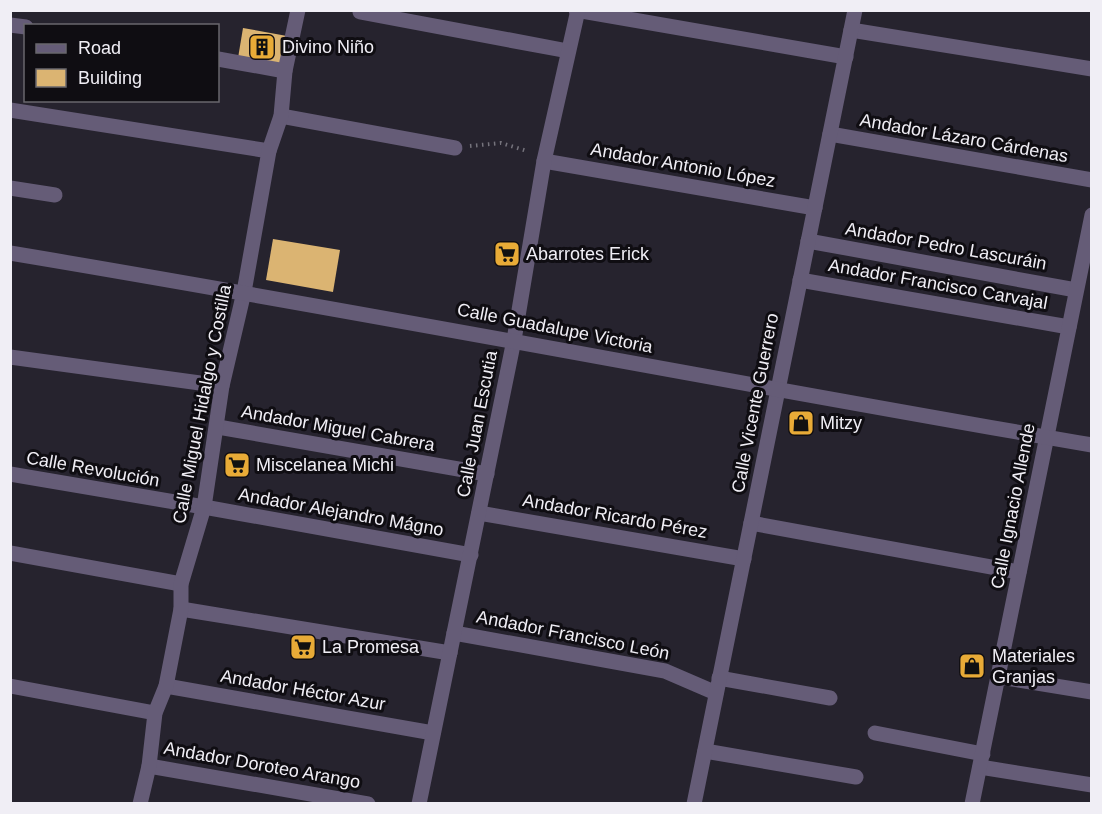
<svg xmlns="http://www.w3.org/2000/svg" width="1102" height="814" font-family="Helvetica,sans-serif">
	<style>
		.building { fill: #dbb472 }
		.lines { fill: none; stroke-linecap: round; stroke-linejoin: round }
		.path { stroke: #75737c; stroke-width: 4; stroke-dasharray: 1.5 4.5; stroke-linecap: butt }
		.pedestrian { stroke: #655c77; stroke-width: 15 }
		.minor { stroke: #655c77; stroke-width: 15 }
		.tertiary { stroke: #655c77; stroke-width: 15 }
		.labels { text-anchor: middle; stroke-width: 6; stroke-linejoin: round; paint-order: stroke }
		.poi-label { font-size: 18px; fill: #f0eef5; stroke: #0f0d12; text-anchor: start }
		.street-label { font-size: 18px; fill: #f0eef5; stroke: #0f0d12 }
	</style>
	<rect width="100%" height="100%" fill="#26232e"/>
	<g class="building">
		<path d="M 243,28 L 287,36 L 282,66 L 238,58 Z"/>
		<path d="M 273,239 L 340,250 L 333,292 L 266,280 Z"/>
	</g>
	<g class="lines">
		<path class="path" d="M 470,146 L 501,143 L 527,151"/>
		<g class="pedestrian">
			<path d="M 576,10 L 846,57"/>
			<path d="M 851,30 L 1092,69"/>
			<path d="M 830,134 L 1092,180"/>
			<path d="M 544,161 L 815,208"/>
			<path d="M 808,241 L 1076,290"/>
			<path d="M 800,280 L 1069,327"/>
			<path d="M 218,427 L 487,474"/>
			<path d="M 204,507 L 471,555"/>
			<path d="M 479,513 L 744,559"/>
			<path d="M 751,523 L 1019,572"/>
			<path d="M 181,609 L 450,653"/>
			<path d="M 454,633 L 665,671 L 716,693"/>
			<path d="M 1000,677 L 1092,692"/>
			<path d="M 166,686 L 433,733"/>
			<path d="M 149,766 L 368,804"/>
			<path d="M 980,767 L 1092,785"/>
		</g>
		<g class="minor">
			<path d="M 360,12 L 568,51"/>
			<path d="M 10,25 L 26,27"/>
			<path d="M 218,59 L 285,71"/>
			<path d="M 10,110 L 269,151"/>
			<path d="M 281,116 L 455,148"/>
			<path d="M 10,188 L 55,195"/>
			<path d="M 10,357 L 222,386"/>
			<path d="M 10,474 L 204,507"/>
			<path d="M 10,553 L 181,584"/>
			<path d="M 719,678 L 830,698"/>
			<path d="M 10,686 L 155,713"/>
			<path d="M 875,733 L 983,754"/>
			<path d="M 705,751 L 856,777"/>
			<path d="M 140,804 L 149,766 L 155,713 L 166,686 L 181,609 L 181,584 L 204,507 L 222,386 L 244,292 L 269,151 L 281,116 L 285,71 L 298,10"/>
			<path d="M 419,804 L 514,340 L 544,161 L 578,10"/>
			<path d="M 694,804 L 855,10"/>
			<path d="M 972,804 L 1092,215"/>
		</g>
		<path class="tertiary" d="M 10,253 C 371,313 731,383 1092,445"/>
	</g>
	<defs>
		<symbol id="building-square" viewBox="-11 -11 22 22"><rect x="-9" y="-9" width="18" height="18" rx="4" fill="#e8ab37" stroke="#0f0d12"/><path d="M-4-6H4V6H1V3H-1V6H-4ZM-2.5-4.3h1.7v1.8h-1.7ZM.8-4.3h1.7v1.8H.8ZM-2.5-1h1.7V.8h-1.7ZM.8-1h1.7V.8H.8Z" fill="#111"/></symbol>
		<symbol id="supermarket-square" viewBox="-11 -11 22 22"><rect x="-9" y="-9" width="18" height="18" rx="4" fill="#e8ab37" stroke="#0f0d12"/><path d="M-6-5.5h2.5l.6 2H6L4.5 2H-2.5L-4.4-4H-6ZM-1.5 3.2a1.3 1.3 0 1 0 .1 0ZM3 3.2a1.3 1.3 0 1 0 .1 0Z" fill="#111"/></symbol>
		<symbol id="shop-square" viewBox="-11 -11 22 22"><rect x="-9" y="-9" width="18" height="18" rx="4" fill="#e8ab37" stroke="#0f0d12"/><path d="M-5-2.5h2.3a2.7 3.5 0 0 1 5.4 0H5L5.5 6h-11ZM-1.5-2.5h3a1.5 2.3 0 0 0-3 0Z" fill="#111"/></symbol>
	</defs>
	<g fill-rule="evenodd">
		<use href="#building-square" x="247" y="32" width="30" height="30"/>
		<use href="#supermarket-square" x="492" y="239" width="30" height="30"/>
		<use href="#shop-square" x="786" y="408" width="30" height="30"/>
		<use href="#supermarket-square" x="222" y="450" width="30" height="30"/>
		<use href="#supermarket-square" x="288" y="632" width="30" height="30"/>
		<use href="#shop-square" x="957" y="651" width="30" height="30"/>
	</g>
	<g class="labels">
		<g class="poi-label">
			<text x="282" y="53">Divino Niño</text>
			<text x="526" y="260">Abarrotes Erick</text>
			<text x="820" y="429">Mitzy</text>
			<text x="256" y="471">Miscelanea Michi</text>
			<text x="322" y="653">La Promesa</text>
			<text x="992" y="662">Materiales<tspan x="992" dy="21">Granjas</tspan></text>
		</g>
		<g class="street-label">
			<text transform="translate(964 138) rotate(10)" y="6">Andador Lázaro Cárdenas</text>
			<text transform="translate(683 165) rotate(10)" y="6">Andador Antonio López</text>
			<text transform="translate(946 246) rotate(10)" y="6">Andador Pedro Lascuráin</text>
			<text transform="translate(938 284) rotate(10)" y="6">Andador Francisco Carvajal</text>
			<text transform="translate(555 328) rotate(11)" y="6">Calle Guadalupe Victoria</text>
			<text transform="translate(755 403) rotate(-79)" y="6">Calle Vicente Guerrero</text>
			<text transform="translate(202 404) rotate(-79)" y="6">Calle Miguel Hidalgo y Costilla</text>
			<text transform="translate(477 424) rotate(-79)" y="6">Calle Juan Escutia</text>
			<text transform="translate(338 428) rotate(10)" y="6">Andador Miguel Cabrera</text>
			<text transform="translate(93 469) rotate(10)" y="6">Calle Revolución</text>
			<text transform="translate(1013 506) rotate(-79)" y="6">Calle Ignacio Allende</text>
			<text transform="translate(341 512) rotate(10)" y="6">Andador Alejandro Mágno</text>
			<text transform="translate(615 516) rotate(10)" y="6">Andador Ricardo Pérez</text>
			<text transform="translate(573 635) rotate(11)" y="6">Andador Francisco León</text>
			<text transform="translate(303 690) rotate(10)" y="6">Andador Héctor Azur</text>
			<text transform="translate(262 765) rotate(10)" y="6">Andador Doroteo Arango</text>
		</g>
	</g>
	<rect width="1102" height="814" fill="none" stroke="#f0eef5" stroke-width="24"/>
	<rect x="24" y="24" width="195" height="78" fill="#0f0d12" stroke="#69676d" stroke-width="1.5"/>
	<rect x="36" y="44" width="30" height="9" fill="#655c77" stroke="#69676d" stroke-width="1.5"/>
	<text x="78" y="54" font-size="18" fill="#f0eef5">Road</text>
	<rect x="36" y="69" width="30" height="18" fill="#dbb472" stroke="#69676d" stroke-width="1.5"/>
	<text x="78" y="84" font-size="18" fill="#f0eef5">Building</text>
</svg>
